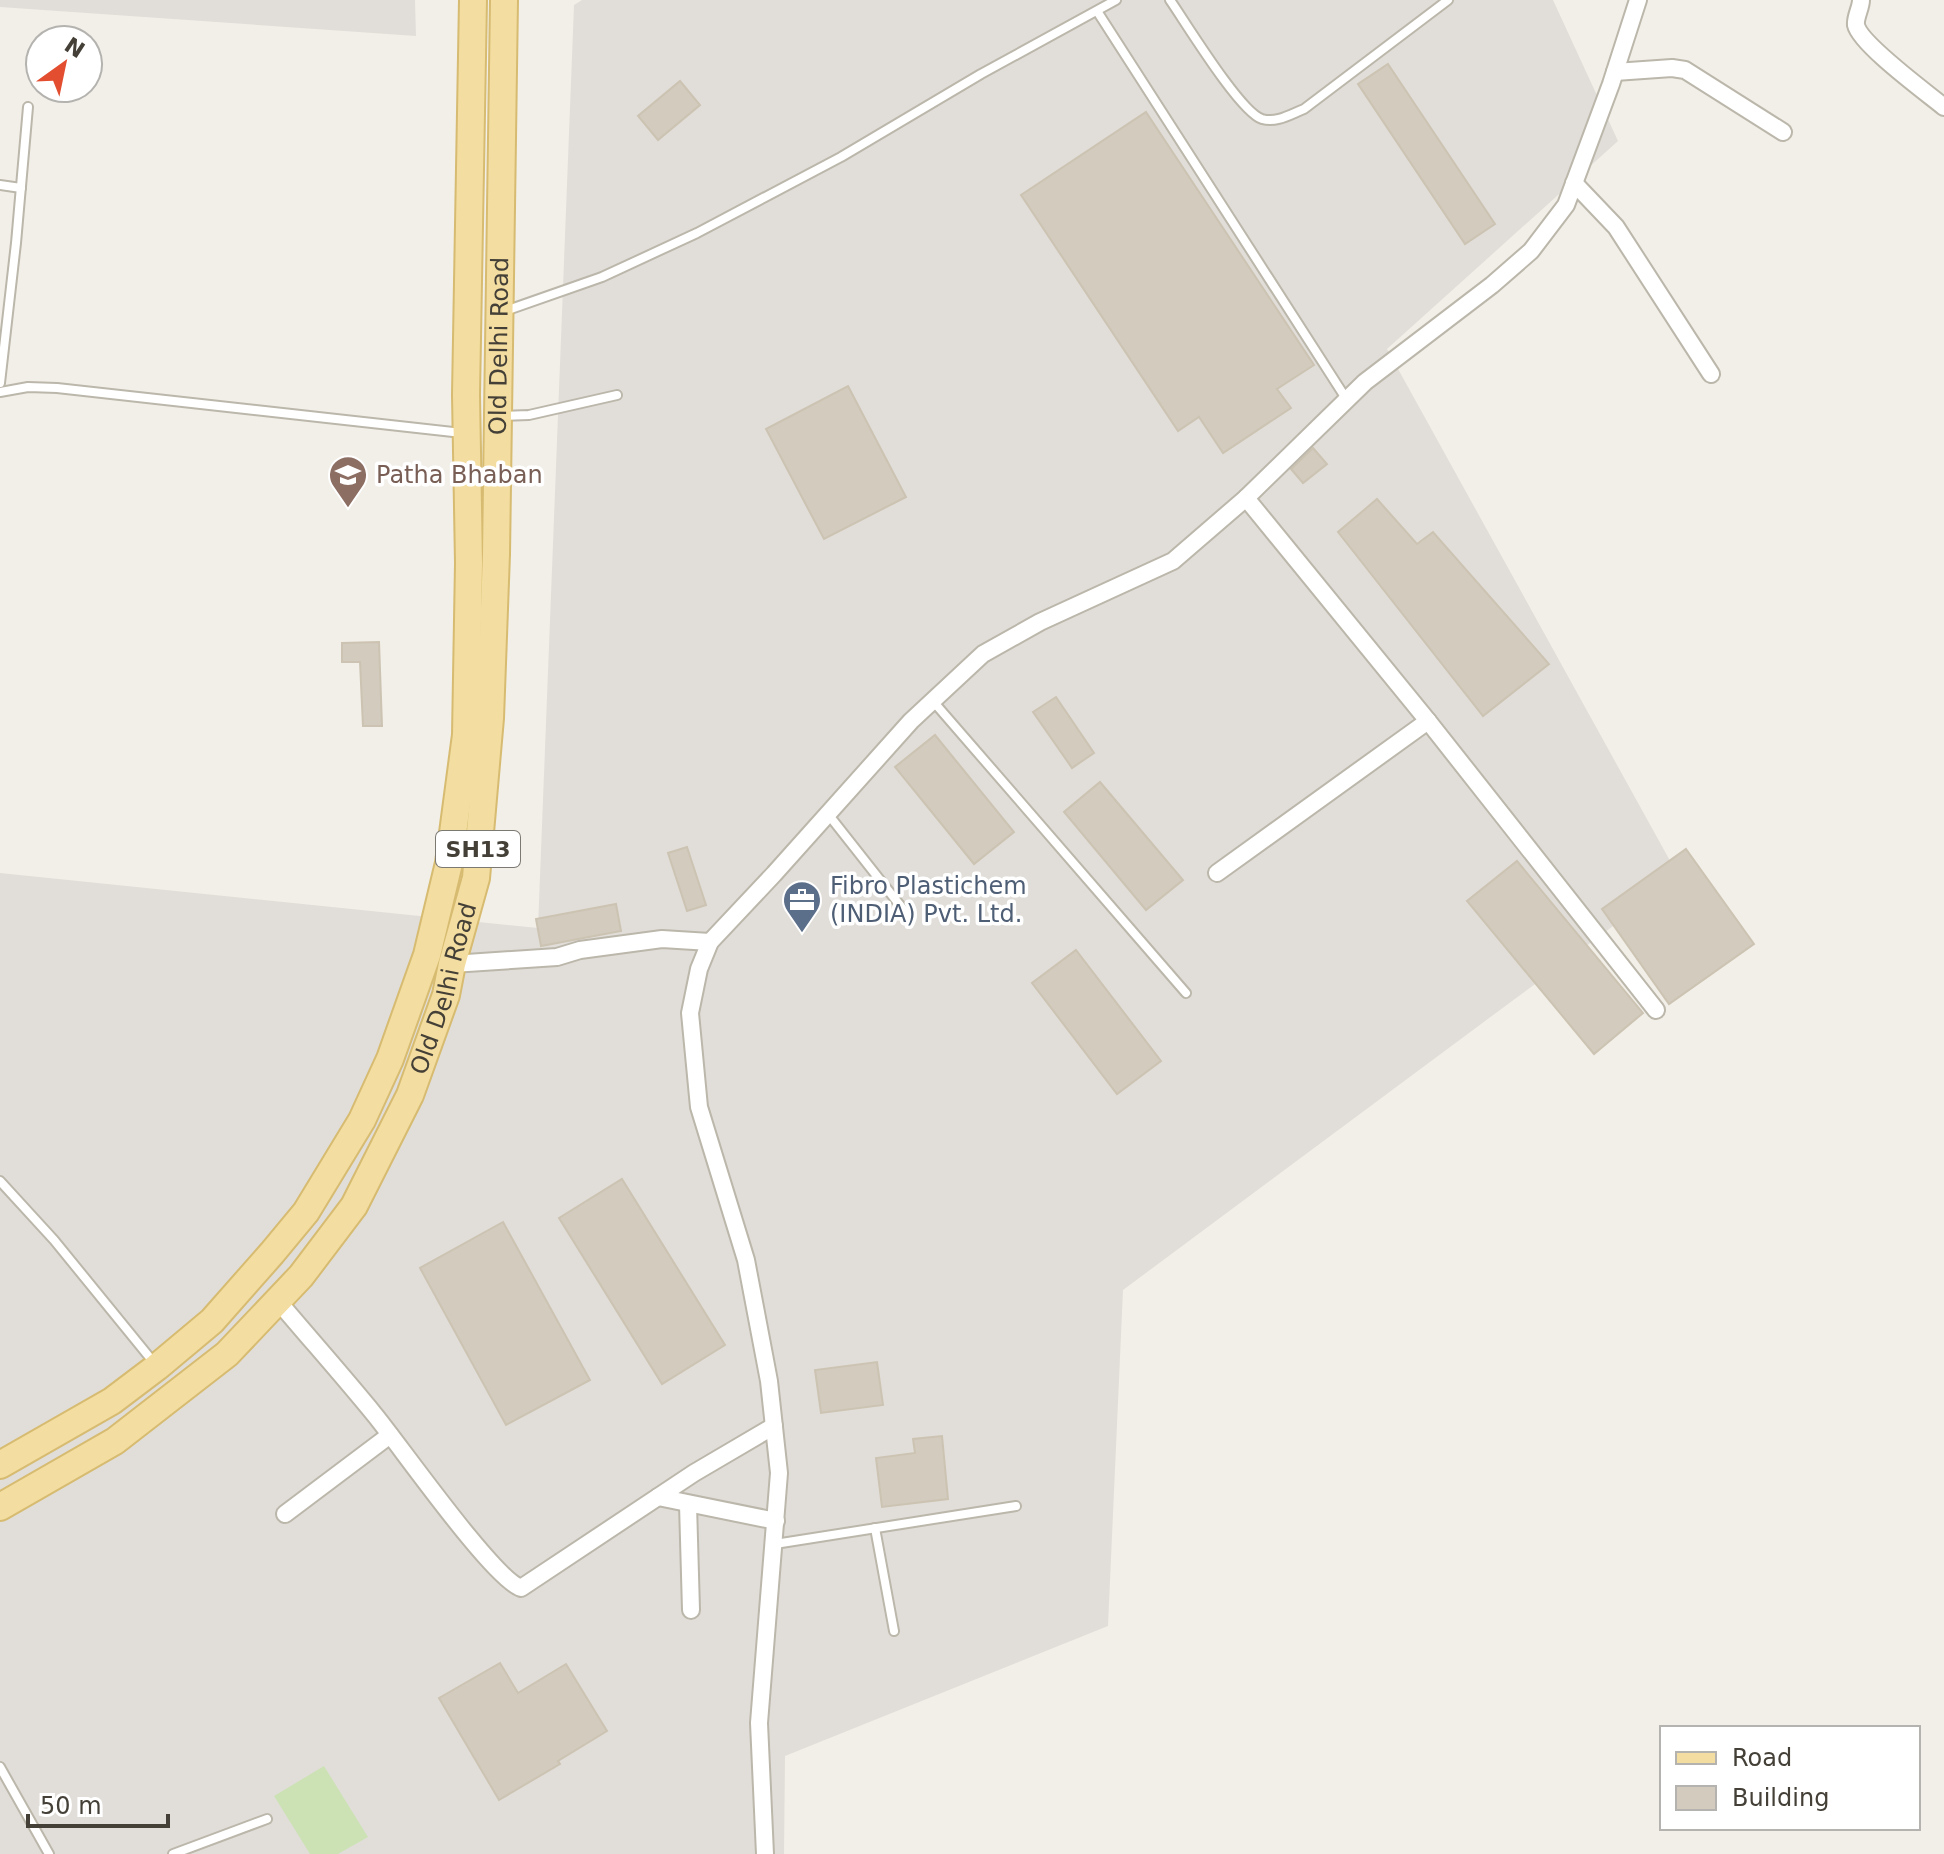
<svg xmlns="http://www.w3.org/2000/svg" width="1944" height="1854" font-family="'DejaVu Sans',sans-serif">
	<style>
		.industrial { fill: #e1ded9 }
		.green { fill: #cce2b5 }
		.building { fill: #d2cbbe; stroke: #ccc3b2; stroke-width: 2 }
		.lines { fill: none; stroke-linecap: round; stroke-linejoin: round }
		.lane-casing { stroke: #bcb7ab; stroke-width: 12 }
		.street-casing { stroke: #bcb7ab; stroke-width: 20 }
		.primary-casing { stroke: #d6bb71; stroke-width: 30 }
		.lane { stroke: #fff; stroke-width: 8 }
		.street { stroke: #fff; stroke-width: 16 }
		.primary { stroke: #f3dda0; stroke-width: 26 }
		.labels { text-anchor: middle; stroke-width: 7; stroke-linejoin: round; paint-order: stroke }
		.shield { fill: #fff; stroke: #7c7973; stroke-width: 2 }
		.shield-label { font-size: 22px; font-weight: bold; fill: #444037 }
		.street-label { font-size: 24px; fill: #444037; stroke: #fff }
		.education-label { font-size: 24px; fill: #785e54; stroke: #fff; text-anchor: start }
		.service-label { font-size: 24px; fill: #4e5e75; stroke: #fff; text-anchor: start }
	</style>
	<rect width="100%" height="100%" fill="#f2efe8"/>
	<g class="industrial">
		<path d="M 0,0 L 415,0 L 416,36 L 0,7 Z"/>
		<path d="M 582,0 L 1553,0 L 1618,141 L 1387,349 L 1679,877 L 1123,1290 L 1108,1626 L 785,1756 L 784,1854 L 0,1854 L 0,873 L 538,928 L 574,5 Z"/>
	</g>
	<path class="green" d="M 324,1766 L 368,1837 L 338,1854 L 310,1854 L 274,1796 Z"/>
	<g class="building">
		<path d="M 1388,64 L 1495,224 L 1465,244 L 1358,84 Z"/>
		<path d="M 680,81 L 700,105 L 658,140 L 638,116 Z"/>
		<path d="M 1146,112 L 1314,365 L 1277,389 L 1291,408 L 1223,453 L 1199,417 L 1178,431 L 1021,195 Z"/>
		<path d="M 848,386 L 906,497 L 824,539 L 766,429 Z"/>
		<path d="M 1313,448 L 1327,464 L 1303,483 L 1291,469 Z"/>
		<path d="M 1377,499 L 1417,544 L 1433,532 L 1549,664 L 1483,716 L 1338,532 Z"/>
		<path d="M 379,642 L 382,726 L 363,726 L 360,662 L 342,662 L 342,643 Z"/>
		<path d="M 1056,697 L 1094,753 L 1072,768 L 1033,712 Z"/>
		<path d="M 935,735 L 1014,832 L 974,864 L 895,767 Z"/>
		<path d="M 1100,782 L 1183,880 L 1146,910 L 1064,812 Z"/>
		<path d="M 687,847 L 706,905 L 687,911 L 668,853 Z"/>
		<path d="M 1686,849 L 1754,944 L 1669,1004 L 1602,909 Z"/>
		<path d="M 1517,861 L 1643,1013 L 1594,1054 L 1467,901 Z"/>
		<path d="M 616,904 L 621,931 L 541,946 L 536,919 Z"/>
		<path d="M 1076,950 L 1161,1061 L 1117,1094 L 1032,983 Z"/>
		<path d="M 622,1179 L 725,1345 L 662,1384 L 559,1218 Z"/>
		<path d="M 503,1222 L 590,1380 L 506,1425 L 420,1268 Z"/>
		<path d="M 877,1362 L 883,1405 L 821,1413 L 815,1370 Z"/>
		<path d="M 942,1436 L 948,1499 L 882,1507 L 876,1458 L 915,1453 L 913,1439 Z"/>
		<path d="M 500,1663 L 518,1693 L 566,1664 L 607,1731 L 558,1761 L 560,1764 L 499,1800 L 439,1698 Z"/>
	</g>
	<g class="lines">
		<defs>
			<g id="lane">
				<path d="M 1170,0 C 1186,23 1240,112 1262,119 C 1277,123 1289,115 1304,109 L 1448,0"/>
				<path d="M 1097,11 L 1347,400"/>
				<path d="M 0,185 L 21,188"/>
				<path d="M 505,311 L 602,277 L 697,233 L 841,157 L 981,74 L 1116,0"/>
				<path d="M 0,383 L 16,243 L 28,107"/>
				<path d="M 0,392 L 28,387 L 57,388 L 462,433"/>
				<path d="M 503,416 L 529,415 L 617,395"/>
				<path d="M 932,700 L 1186,993"/>
				<path d="M 828,814 L 910,918"/>
				<path d="M 0,1181 L 54,1240 L 155,1364"/>
				<path d="M 875,1528 L 894,1631"/>
				<path d="M 775,1544 L 1016,1506"/>
				<path d="M 0,1767 L 49,1854"/>
				<path d="M 173,1854 L 267,1819"/>
			</g>
			<g id="street">
				<path d="M 1861,0 C 1861,8 1855,17 1856,25 C 1860,44 1927,93 1944,107"/>
				<path d="M 1615,72 L 1672,68 L 1685,70 L 1783,132"/>
				<path d="M 1574,183 L 1616,227 L 1711,374"/>
				<path d="M 1246,498 L 1428,721 L 1656,1010"/>
				<path d="M 1217,873 L 1428,721"/>
				<path d="M 452,964 L 557,957 L 580,950 L 662,939 L 710,942"/>
				<path d="M 278,1301 C 310,1339 343,1376 374,1414 C 399,1444 493,1579 521,1588 L 694,1473 L 774,1426"/>
				<path d="M 658,1497 L 776,1521"/>
				<path d="M 688,1504 L 691,1610"/>
				<path d="M 285,1514 L 390,1435"/>
				<path d="M 765,1854 L 759,1723 L 779,1473 L 769,1381 L 746,1260 L 699,1107 L 690,1013 L 699,969 L 710,942 L 774,874 L 911,721 L 983,654 L 1040,622 L 1173,561 L 1246,498 L 1365,382 L 1492,285 L 1531,251 L 1566,205 L 1611,84 L 1638,0"/>
			</g>
			<g id="primary">
				<path d="M 0,1465 L 112,1401 L 157,1367 L 212,1321 L 272,1253 L 306,1212 L 362,1120 L 390,1059 L 427,955 L 449,863 L 466,735 L 469,563 L 466,395 L 473,0"/>
				<path id="s1" d="M 0,1507 L 115,1441 L 227,1354 L 301,1276 L 354,1206 L 410,1095 L 446,995 L 452,964 L 476,878 L 490,718 L 496,554 L 504,0"/>
			</g>
		</defs>
		<use href="#lane" class="lane-casing"/>
		<use href="#street" class="street-casing"/>
		<use href="#primary" class="primary-casing"/>
		<use href="#lane" class="lane"/>
		<use href="#street" class="street"/>
		<use href="#primary" class="primary"/>
	</g>
	<defs>
		<symbol id="school-pin" viewBox="-11 -11 22 30"><path d="M0 17L-7.5 6A9.5 9.5 0 1 1 7.5 6Z" fill="#8d6e63" stroke="#fff"/><path d="M0-5L7-2L0 1L-7-2ZM-4 1L0 2.5L4 1V4Q0 6-4 4Z" fill="#fff"/></symbol>
		<symbol id="office-pin" viewBox="-11 -11 22 30"><path d="M0 17L-7.5 6A9.5 9.5 0 1 1 7.5 6Z" fill="#5c6f8a" stroke="#fff"/><path d="M-6-3h4V-5.5h4V-3h4V5H-6ZM-1-4.5V-3h2v-1.5ZM-6 0V1H6V0Z" fill="#fff"/></symbol>
	</defs>
	<g fill-rule="evenodd">
		<use href="#school-pin" x="326" y="453" width="44" height="60"/>
		<use href="#office-pin" x="780" y="878" width="44" height="60"/>
	</g>
	<g class="labels">
		<rect class="shield" x="436" y="831" width="84" height="36" rx="6"/>
		<g class="shield-label">
			<text x="478" y="857">SH13</text>
		</g>
		<g class="street-label">
			<text dy="8" stroke="none"><textPath href="#s1" startOffset="1354">Old Delhi Road</textPath></text>
			<text dy="8" stroke="none"><textPath href="#s1" startOffset="706">Old Delhi Road</textPath></text>
		</g>
		<g class="education-label">
			<text x="376" y="483">Patha Bhaban</text>
		</g>
		<g class="service-label">
			<text x="830" y="894">Fibro Plastichem<tspan x="830" dy="28">(INDIA) Pvt. Ltd.</tspan></text>
		</g>
	</g>
	<rect x="1660" y="1726" width="260" height="104" fill="#ffffff" stroke="#b4b3af" stroke-width="2"/>
	<rect x="1676" y="1752" width="40" height="12" fill="#f3dda0" stroke="#b4b3af" stroke-width="2"/>
	<text x="1732" y="1766" font-size="24" fill="#444037">Road</text>
	<rect x="1676" y="1786" width="40" height="24" fill="#d2cbbe" stroke="#b4b3af" stroke-width="2"/>
	<text x="1732" y="1806" font-size="24" fill="#444037">Building</text>
	<g transform="translate(64 64) rotate(33)"><circle r="38" fill="#ffffff" stroke="#b4b3af" stroke-width="2"/>
	<path d="M0-6L14 30L0 20L-14 30Z" fill="#e24e2f"/>
	<text y="-12" font-size="22" font-weight="bold" text-anchor="middle" fill="#444037">N</text>
	</g>
	<path d="M28 1814v12h140v-12" fill="none" stroke="#444037" stroke-width="4"/>
	<text x="40" y="1814" font-size="24" fill="#444037" stroke="#ffffff" stroke-width="6" paint-order="stroke">50 m</text>
</svg>
